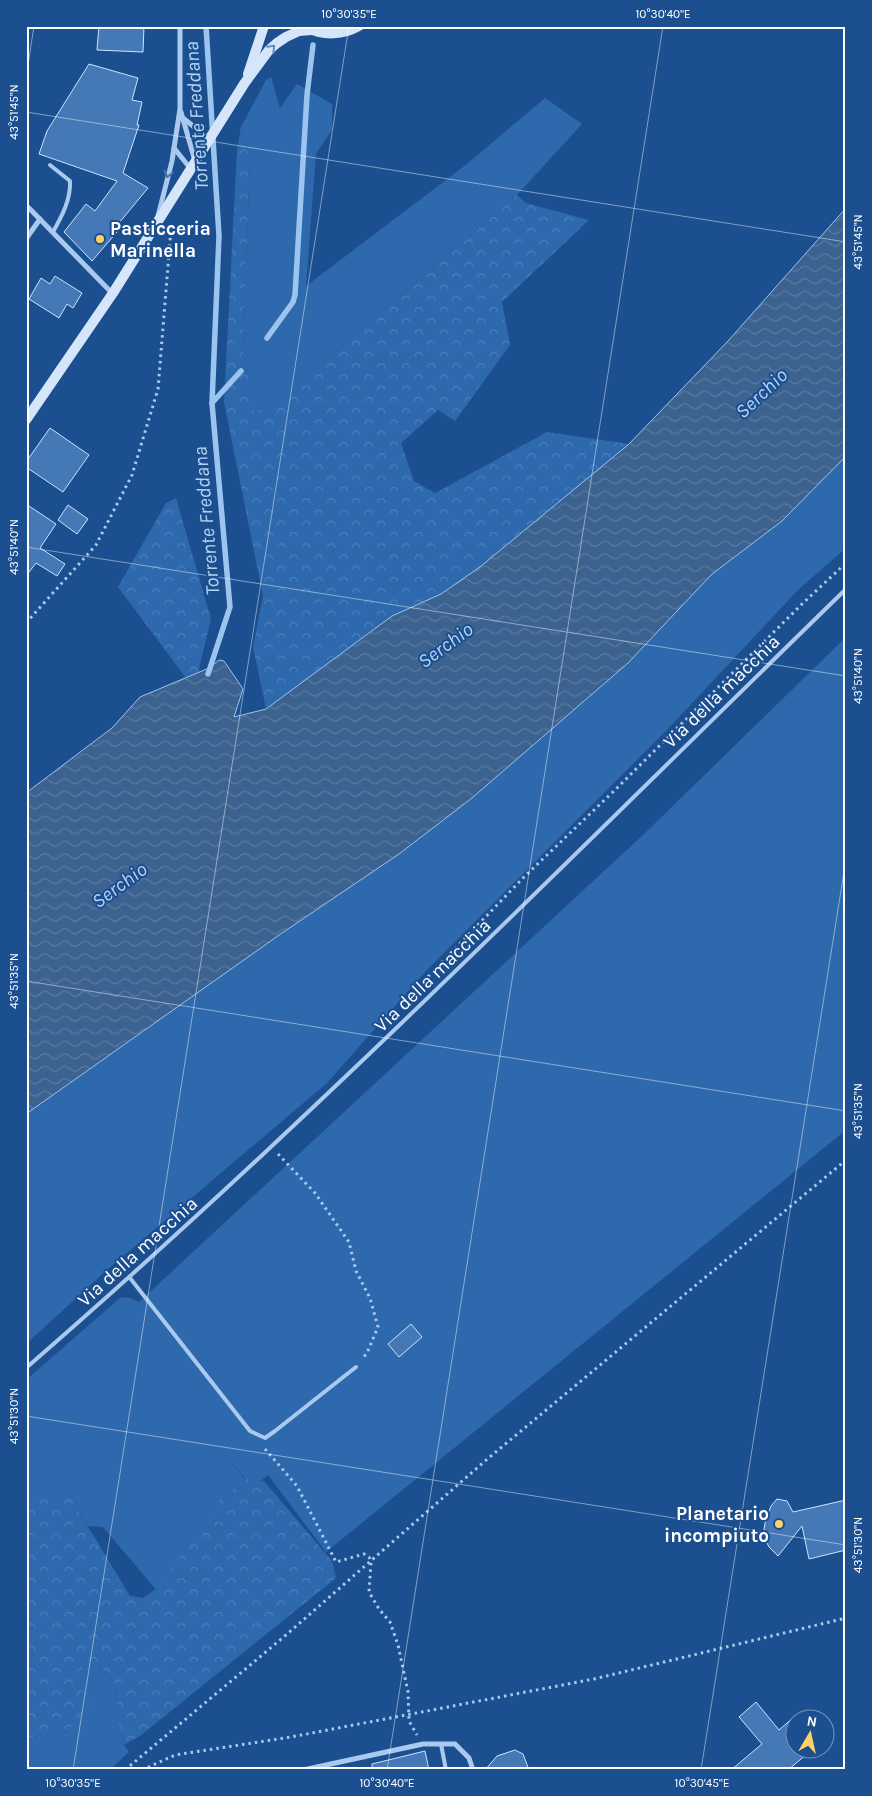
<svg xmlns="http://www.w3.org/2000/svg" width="872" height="1796" font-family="Karla,sans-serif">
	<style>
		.grass { fill: #2e69ad }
		.forest { fill: url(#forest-crowns) }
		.water { fill: url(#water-waves); stroke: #9cc4f0 }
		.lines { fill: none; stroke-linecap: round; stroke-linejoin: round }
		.stream { stroke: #9cc4f0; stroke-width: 5.5 }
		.building { fill: #4478b7; stroke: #cfe3fa }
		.path { stroke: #a9c9ee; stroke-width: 3; stroke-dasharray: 2.5 4; stroke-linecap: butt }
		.lane { stroke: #a9c9ee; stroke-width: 4 }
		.street { stroke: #a9c9ee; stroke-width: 5 }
		.secondary { stroke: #d6e6fa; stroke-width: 10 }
		.oneway { stroke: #668bba }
		.oneway2 { stroke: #4674ac }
		.ticks { fill: none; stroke: #fff; stroke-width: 1; stroke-opacity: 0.45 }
		.poi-dot { fill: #ffd166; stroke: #1b4f8f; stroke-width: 2 }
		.labels { text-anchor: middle; stroke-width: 4; stroke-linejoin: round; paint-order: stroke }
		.poi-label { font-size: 19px; font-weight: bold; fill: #fff; stroke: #1b4f8f; text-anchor: start }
		.street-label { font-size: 19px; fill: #fff; stroke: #1b4f8f }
		.water-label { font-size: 20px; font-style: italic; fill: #b5d3f5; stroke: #1b4f8f }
		.neatline { fill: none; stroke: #fff; stroke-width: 2 }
		.ticks-label { font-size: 12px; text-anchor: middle; fill: #fff }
	</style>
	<defs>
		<pattern id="forest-crowns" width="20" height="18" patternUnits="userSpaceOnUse" patternTransform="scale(1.25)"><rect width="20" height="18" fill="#2e69ad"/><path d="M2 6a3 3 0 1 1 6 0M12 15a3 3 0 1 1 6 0" fill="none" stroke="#4d80b9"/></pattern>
		<pattern id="water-waves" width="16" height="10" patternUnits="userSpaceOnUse" patternTransform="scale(1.25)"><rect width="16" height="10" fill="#3c6290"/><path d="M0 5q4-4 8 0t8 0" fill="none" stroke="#597aa1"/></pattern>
	</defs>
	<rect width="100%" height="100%" fill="#1b4f8f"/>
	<g class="grass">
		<path d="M 271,77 L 280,108 L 297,84 L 332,104 L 332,130 L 316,154 L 306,286 L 467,164 L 545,98 L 582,124 L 517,195 L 273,405 L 253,410 L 243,351 L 250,158 L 241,127 L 266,80 Z"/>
		<path d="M 846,456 L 846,548 L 798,590 L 667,730 L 427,970 L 327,1083 L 107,1270 L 26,1344 L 26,1114 L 282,933 L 399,854 L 472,798 L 628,663 L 712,574 L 782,521 Z"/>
		<path d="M 846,637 L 846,1130 L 326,1552 L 268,1475 L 261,1481 L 246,1479 L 227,1457 L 264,1502 L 157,1591 L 103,1527 L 88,1526 L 69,1495 L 26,1495 L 26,1380 L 121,1297 L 130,1298 L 139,1302 L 644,834 Z"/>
		<path d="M 88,1665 L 99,1665 L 115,1684 L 118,1724 L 124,1745 L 129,1752 L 110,1770 L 26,1770 L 26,1738 L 68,1731 L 79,1672 Z"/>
	</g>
	<g class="forest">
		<path d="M 241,127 L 250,158 L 243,351 L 254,410 L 273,405 L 517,195 L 526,203 L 589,220 L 502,302 L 510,345 L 455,421 L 438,410 L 401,443 L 414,481 L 435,493 L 547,432 L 629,444 L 480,567 L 441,594 L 392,616 L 266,709 L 253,647 L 263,596 L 224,402 L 237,150 Z"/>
		<path d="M 176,498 L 211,619 L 198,673 L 186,678 L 118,587 L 166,503 Z"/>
		<path d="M 246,1479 L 264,1481 L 332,1561 L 336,1578 L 140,1736 L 124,1745 L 118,1724 L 115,1684 L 99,1665 L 88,1665 L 79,1672 L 88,1680 L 91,1704 L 68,1731 L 26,1738 L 26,1495 L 69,1495 L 130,1596 L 143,1598 L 157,1588 L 220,1500 Z"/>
	</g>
	<path class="water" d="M 846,208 L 846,456 L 782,521 L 712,574 L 628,663 L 472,798 L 399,854 L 282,933 L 26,1114 L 26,793 L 112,728 L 140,697 L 209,668 L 219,660 L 224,661 L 243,689 L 234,717 L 266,709 L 392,616 L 441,594 L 480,567 L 629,444 L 728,341 Z"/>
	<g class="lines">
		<g class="stream">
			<path d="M 206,26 L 219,236 L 212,403 L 230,607 L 208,674"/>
			<path d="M 267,338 L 293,302 L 295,295 L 307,95 L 313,45"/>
			<path d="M 212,403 L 241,371"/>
		</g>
	</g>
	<g class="building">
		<path d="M 99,26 L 144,26 L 143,52 L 97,50 Z"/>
		<path d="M 89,64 L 138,78 L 132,100 L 142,102 L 137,125 L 139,125 L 123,173 L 148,188 L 114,229 L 117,232 L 92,261 L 64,232 L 86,204 L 95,211 L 117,181 L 39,154 L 47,131 Z"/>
		<path d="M 55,276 L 82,293 L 73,308 L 67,304 L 59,318 L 29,299 L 41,278 L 50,284 Z"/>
		<path d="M 50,428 L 89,455 L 63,492 L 26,467 L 26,462 Z"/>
		<path d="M 26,504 L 56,524 L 40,548 L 65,564 L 57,576 L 36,563 L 26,576 Z"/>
		<path d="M 68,505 L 88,519 L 77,534 L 58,520 Z"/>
		<path d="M 411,1324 L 422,1337 L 399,1357 L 388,1344 Z"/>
		<path d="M 777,1499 L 787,1501 L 793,1512 L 846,1500 L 846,1550 L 809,1559 L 802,1526 L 778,1556 L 769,1547 L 765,1539 L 764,1529 L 766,1518 L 771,1506 Z"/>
		<path d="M 756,1702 L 779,1730 L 794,1717 L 794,1748 L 814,1748 L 788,1770 L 731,1770 L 762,1744 L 739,1717 Z"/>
		<path d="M 515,1750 L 523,1754 L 529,1770 L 485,1770 L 497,1756 Z"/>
		<path d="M 425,1751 L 429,1770 L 372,1770 L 372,1764 Z"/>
	</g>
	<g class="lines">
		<g class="path">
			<path d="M 26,623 L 96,545 L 132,475 L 158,389 L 171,229"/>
			<path d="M 401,1005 L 523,878 L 616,789 L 802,604 L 846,563"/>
			<path d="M 278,1154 L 315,1193 L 349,1242 L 356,1271 L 370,1298 L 378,1327 L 367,1353 L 362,1359"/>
			<path d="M 265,1449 L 297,1486 L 336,1562 L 364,1554 L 369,1557 L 371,1562 L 369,1592 L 379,1609 L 390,1622 L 398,1645 L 408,1692 L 409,1721 L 417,1735"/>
			<path d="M 125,1770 L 286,1635 L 485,1461 L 846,1160"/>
			<path d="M 142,1770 L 175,1755 L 291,1737 L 594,1679 L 846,1618"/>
		</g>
		<g class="lane">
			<path d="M 50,165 L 70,181 C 71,199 62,216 53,232"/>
			<path d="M 130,1278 L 250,1431 L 265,1438 L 275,1431 L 356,1367"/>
			<path d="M 26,1368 C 311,1121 576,852 846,589"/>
			<path d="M 441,1744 L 446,1770"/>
		</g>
		<g class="street">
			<path d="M 181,112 L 195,161"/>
			<path d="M 183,118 L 209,139"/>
			<path d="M 174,148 L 190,168"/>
			<path d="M 26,205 L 112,293"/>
			<path d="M 158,216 L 172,161 L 180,109 L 180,26"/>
			<path d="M 26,239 L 40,219"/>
			<path d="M 303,1770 L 423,1744 L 455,1744 L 469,1758 L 473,1770"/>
		</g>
		<g class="secondary">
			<path d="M 308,28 C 324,36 343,35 359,26"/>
			<path d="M 248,74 L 264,26"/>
			<path d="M 26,420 L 113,293 L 244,84 L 269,50 L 277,43 L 286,37 L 299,31 L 312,30"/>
		</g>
	</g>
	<defs><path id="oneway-chevron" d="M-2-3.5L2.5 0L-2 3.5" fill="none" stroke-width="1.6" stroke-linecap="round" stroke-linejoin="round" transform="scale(1.25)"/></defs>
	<use class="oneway" href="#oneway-chevron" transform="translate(272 48) rotate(-46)"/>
	<use class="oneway2" href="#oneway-chevron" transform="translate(168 174) rotate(104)"/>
	<path class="ticks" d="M 26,78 L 34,26M 26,112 L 846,242M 26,547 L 846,676M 26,981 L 846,1111M 26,1416 L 846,1545M 73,1770 L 349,26M 387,1770 L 663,26M 701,1770 L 846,859"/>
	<g class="poi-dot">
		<circle cx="100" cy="239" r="5"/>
		<circle cx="779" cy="1524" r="5"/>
	</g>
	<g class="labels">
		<g class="poi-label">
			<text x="110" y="235">Pasticceria<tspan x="110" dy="22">Marinella</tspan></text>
			<text x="769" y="1520" text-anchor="end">Planetario<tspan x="769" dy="22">incompiuto</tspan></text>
		</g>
		<g class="street-label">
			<text transform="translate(721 691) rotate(-44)" y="7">Via della macchia</text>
			<text transform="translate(432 975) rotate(-44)" y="7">Via della macchia</text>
			<text transform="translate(137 1251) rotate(-42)" y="7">Via della macchia</text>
		</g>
		<g class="water-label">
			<text transform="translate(196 116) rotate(-94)" y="7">Torrente Freddana</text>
			<text transform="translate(761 393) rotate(-43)" y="7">Serchio</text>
			<text transform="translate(206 521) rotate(-95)" y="7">Torrente Freddana</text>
			<text transform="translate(445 645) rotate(-36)" y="7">Serchio</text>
			<text transform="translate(119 885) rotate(-36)" y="7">Serchio</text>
		</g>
	</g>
	<rect width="872" height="1796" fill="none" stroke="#1b4f8f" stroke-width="55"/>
	<g transform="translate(810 1734) rotate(9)"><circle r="24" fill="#1b4f8f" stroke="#7695bc"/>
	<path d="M0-4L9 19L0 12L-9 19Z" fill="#ffd166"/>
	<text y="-8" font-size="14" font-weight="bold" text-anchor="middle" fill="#ffffff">N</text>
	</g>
	<rect x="28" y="28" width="816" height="1740" class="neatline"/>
	<g class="ticks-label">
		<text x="349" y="18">10°30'35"E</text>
		<text x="663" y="18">10°30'40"E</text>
		<text transform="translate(14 112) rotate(-90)" y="4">43°51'45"N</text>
		<text transform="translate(858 242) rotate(-90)" y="4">43°51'45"N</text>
		<text transform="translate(14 547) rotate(-90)" y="4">43°51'40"N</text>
		<text transform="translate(858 676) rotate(-90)" y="4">43°51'40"N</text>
		<text transform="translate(14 981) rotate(-90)" y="4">43°51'35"N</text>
		<text transform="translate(858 1111) rotate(-90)" y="4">43°51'35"N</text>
		<text transform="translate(14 1416) rotate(-90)" y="4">43°51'30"N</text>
		<text transform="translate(858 1545) rotate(-90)" y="4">43°51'30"N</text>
		<text x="73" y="1787">10°30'35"E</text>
		<text x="387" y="1787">10°30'40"E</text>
		<text x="702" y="1787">10°30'45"E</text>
	</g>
</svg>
